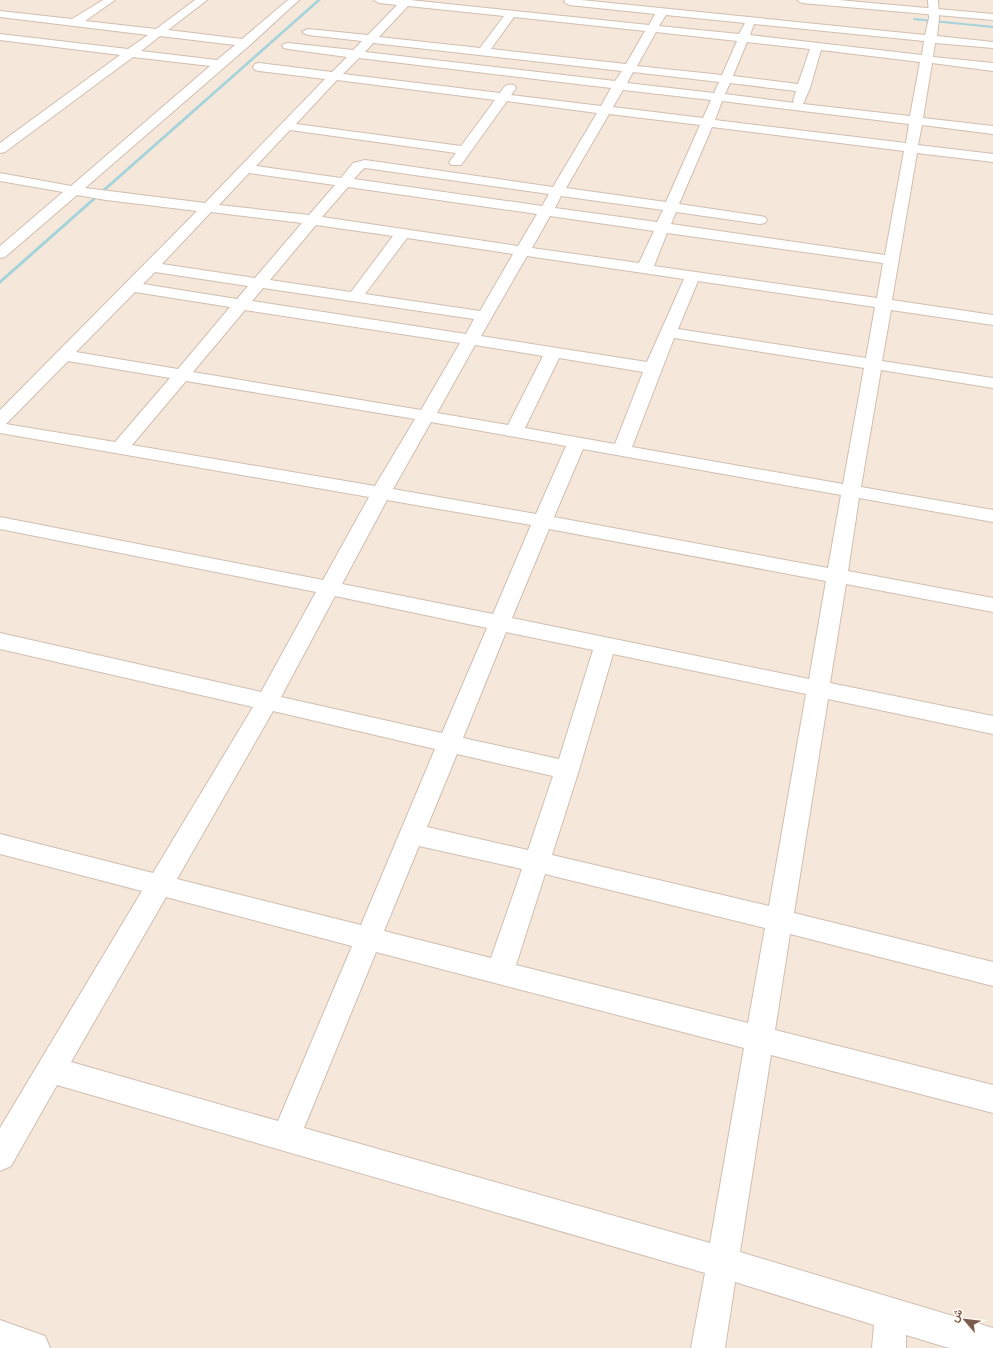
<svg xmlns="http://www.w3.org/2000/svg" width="993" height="1348" font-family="'Space Grotesk',Vazirmatn,sans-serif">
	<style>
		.residential { fill: #f5e8da }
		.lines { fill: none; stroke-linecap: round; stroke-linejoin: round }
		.stream { fill: #a5d3da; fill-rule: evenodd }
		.minor-casing { stroke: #d1beb0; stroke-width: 2 }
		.tertiary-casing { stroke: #d1beb0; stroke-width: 2 }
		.minor { fill: #fff; fill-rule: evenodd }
		.tertiary { fill: #fff; fill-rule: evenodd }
	</style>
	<rect width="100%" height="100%" fill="#fdf6ec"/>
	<rect class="residential" x="0" y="0" width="993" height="1348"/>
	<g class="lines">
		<g class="stream">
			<path d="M 317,0 L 321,0 L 0,284 L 0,280 Z"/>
			<path d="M 914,18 L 993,26 L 993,28 L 913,20 Z"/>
		</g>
		<defs>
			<g id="minor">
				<path d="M 103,0 L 115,0 L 85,21 L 156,29 L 195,0 L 207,0 L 168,30 L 242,39 L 288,0 L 299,0 L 250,45 L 85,188 L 205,203 L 325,79 L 259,71 L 255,70 L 253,67 L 255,64 L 259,63 L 332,72 L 347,57 L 288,49 L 284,48 L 282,46 L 284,44 L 288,43 L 353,50 L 362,41 L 308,35 L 302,32 L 308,29 L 368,35 L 397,5 L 379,3 L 374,0 L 410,0 L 649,25 L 655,14 L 569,5 L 564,2 L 565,0 L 581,0 L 925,35 L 929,18 L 928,0 L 938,0 L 939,18 L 937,36 L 993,42 L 993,48 L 935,43 L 933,57 L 993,63 L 993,71 L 932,63 L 923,118 L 993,126 L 993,134 L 922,125 L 918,145 L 993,154 L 993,162 L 917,153 L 892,300 L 993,315 L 993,325 L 891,310 L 882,361 L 993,378 L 993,388 L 881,370 L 861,487 L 993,510 L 993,522 L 859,498 L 848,571 L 993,598 L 993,612 L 846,584 L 830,683 L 993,716 L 993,734 L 828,699 L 794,913 L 993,962 L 993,986 L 790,934 L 775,1030 L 993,1085 L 993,1113 L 771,1055 L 740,1252 L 993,1328 L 993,1348 L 949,1348 L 906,1335 L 906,1348 L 872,1348 L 874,1325 L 735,1282 L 725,1348 L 691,1348 L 705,1273 L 57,1085 L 11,1166 L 0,1171 L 0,1128 L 142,891 L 0,854 L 0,834 L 153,873 L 253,707 L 0,649 L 0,633 L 261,692 L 316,592 L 0,529 L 0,517 L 323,580 L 369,497 L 0,433 L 0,410 L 197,211 L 106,200 L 77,195 L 5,257 L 0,258 L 0,246 L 63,192 L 0,181 L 0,173 L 71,186 L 210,66 L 133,57 L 5,152 L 0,153 L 0,143 L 120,55 L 0,40 L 0,34 L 128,49 L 148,35 L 0,17 L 0,11 L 72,19 ZM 408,6 L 504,16 L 480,48 L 379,37 ZM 666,15 L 745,23 L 739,34 L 659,26 ZM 514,17 L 645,31 L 626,64 L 491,49 ZM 754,24 L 924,41 L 922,55 L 750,35 ZM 656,32 L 737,41 L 722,75 L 637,66 ZM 160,36 L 235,45 L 217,60 L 141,51 ZM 747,42 L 810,49 L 798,84 L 733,76 ZM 373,43 L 622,71 L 615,81 L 365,52 ZM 821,50 L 920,62 L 910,116 L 803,104 L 810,88 ZM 359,58 L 611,88 L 601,106 L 511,95 L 516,88 L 514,85 C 506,83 504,87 500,93 L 343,74 ZM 633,72 L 719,82 L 714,93 L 627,83 ZM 337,80 L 495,100 L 461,146 L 296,124 ZM 730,83 L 796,91 L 793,101 L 794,103 L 725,94 ZM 623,90 L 711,100 L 703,118 L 613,107 ZM 507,101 L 597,113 L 553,187 L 365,160 L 353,163 L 341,178 L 256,166 L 290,130 L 456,153 L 449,162 L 451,165 L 461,165 ZM 722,101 L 909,124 L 906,143 L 715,120 ZM 609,114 L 700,125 L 666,202 L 566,188 ZM 712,127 L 904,151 L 885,255 L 671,224 L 676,212 L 760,224 L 765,223 L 767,220 L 765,217 L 760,216 L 679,204 ZM 365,168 L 549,194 L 542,206 L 354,179 L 363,169 ZM 249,173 L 335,185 L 309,215 L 219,205 ZM 348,187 L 537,214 L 518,246 L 322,217 ZM 561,196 L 663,210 L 657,222 L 555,208 ZM 211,212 L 302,223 L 255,278 L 162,264 ZM 550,216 L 654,231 L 639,263 L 532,248 ZM 316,225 L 393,236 L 351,292 L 270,280 ZM 667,233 L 883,263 L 877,298 L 654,266 ZM 407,238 L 513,254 L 480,311 L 365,294 ZM 527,256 L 684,279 L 647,362 L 481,336 ZM 155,272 L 248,286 L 237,299 L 143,284 ZM 698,281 L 875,307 L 866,358 L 678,329 ZM 263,288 L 474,319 L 466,334 L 252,301 ZM 135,292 L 230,307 L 178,369 L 76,352 ZM 245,310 L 460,343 L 421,410 L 193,372 ZM 674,338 L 864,368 L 843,484 L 632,447 ZM 475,345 L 543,356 L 508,425 L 437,413 ZM 559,358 L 643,372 L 615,444 L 525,428 ZM 68,361 L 170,378 L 115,442 L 6,424 ZM 186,381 L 415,419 L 375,486 L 132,445 ZM 431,422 L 566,446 L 536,514 L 393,489 ZM 583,449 L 841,495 L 828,568 L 554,517 ZM 387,500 L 531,525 L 493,614 L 342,584 ZM 549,529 L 826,581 L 809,679 L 512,618 ZM 335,596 L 487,628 L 442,733 L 281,697 ZM 506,632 L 593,650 L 559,759 L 463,738 ZM 613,654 L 806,694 L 769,906 L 552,855 L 579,770 ZM 273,711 L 435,749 L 361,925 L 177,879 ZM 457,754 L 553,776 L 528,850 L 427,827 ZM 419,846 L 522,869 L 491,958 L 384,931 ZM 545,874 L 765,928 L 748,1023 L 516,965 ZM 166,897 L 352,946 L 278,1121 L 71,1062 ZM 376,952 L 744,1048 L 710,1243 L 304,1128 Z"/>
				<path d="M 0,1320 L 45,1336 L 50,1348 L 0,1348 Z"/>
			</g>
			<path id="tertiary" d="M 797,0 L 838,0 L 993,14 L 993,20 L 802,3 Z"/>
		</defs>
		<use href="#minor" class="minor-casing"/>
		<use href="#tertiary" class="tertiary-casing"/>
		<use href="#minor" class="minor"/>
		<use href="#tertiary" class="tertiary"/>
	</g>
	<g transform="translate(965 1320) rotate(298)" stroke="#fffaf3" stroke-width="3" paint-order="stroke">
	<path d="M0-3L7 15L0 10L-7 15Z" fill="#7a5c4d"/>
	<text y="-6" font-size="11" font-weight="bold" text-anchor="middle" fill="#7a5c4d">ش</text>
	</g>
</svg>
